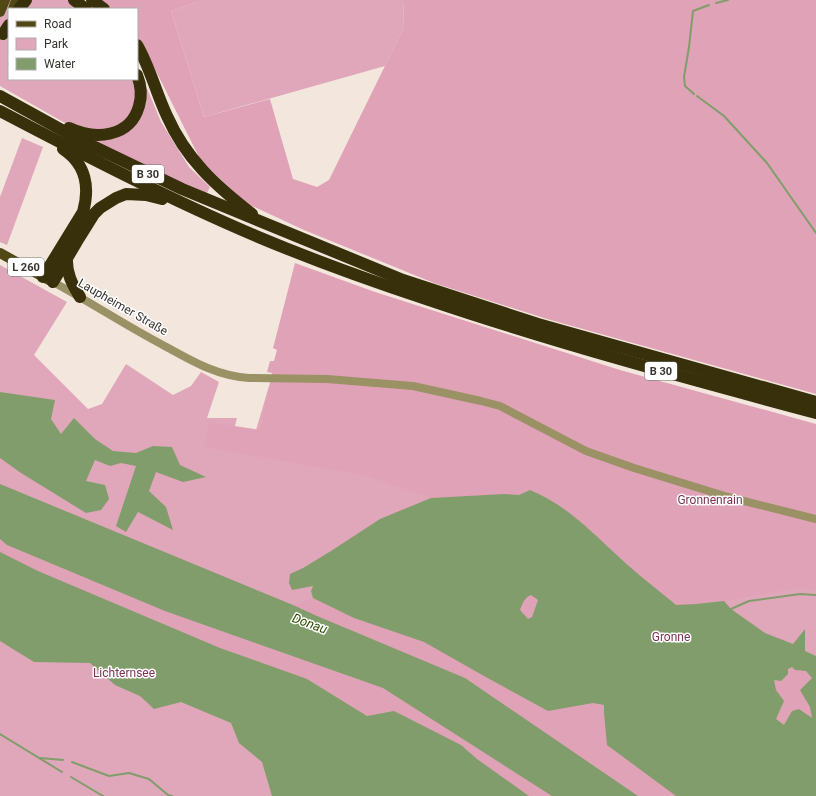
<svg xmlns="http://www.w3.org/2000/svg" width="816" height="796" font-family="Roboto,sans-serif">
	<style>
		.green { fill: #e0a7ba }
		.forest { fill: #dfa2b6 }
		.water { fill: #819d6b; fill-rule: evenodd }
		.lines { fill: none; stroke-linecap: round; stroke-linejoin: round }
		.stream { stroke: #819d6b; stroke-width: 2 }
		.minor { stroke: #9a9165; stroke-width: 8 }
		.major { stroke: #524816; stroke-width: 10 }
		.highway { stroke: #37300a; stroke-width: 12 }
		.labels { text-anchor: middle; stroke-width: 3; stroke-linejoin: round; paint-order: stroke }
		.shield { fill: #fff; stroke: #73706d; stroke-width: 1 }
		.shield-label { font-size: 11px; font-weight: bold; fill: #37332f }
		.street-label { font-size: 12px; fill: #37332f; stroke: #fff }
		.park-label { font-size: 12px; fill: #7d3351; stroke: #fff }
		.water-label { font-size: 13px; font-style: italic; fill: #2c4e00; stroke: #fff }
	</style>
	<rect width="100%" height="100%" fill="#f3e7dd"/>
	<g class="green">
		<path d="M 0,0 L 80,0 L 92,9 L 9,9 L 9,79 L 137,79 L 137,64 L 161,122 L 189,167 L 210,187 L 206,195 L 97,143 L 72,127 L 0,86 Z"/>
		<path d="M 197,0 L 403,0 L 404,27 L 385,66 L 204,117 L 171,11 L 197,2 Z"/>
		<path d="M 22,138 L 43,147 L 7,245 L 0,242 L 0,197 Z"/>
		<path d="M 0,265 L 67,302 L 34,355 L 88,409 L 102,404 L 126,364 L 173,395 L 191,386 L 201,372 L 219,382 L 207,418 L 237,418 L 233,434 L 253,440 L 269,386 L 444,400 L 816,526 L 816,796 L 0,796 Z"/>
	</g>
	<g class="forest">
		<path d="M 98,0 L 197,0 L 197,2 L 171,11 L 204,117 L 270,99 L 293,179 L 317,187 L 329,180 L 404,27 L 403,0 L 816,0 L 816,394 L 547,319 L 434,283 L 304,230 L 246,203 L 201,161 L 153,65 L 137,42 L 137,9 L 112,9 Z"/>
		<path d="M 295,263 L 375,292 L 620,370 L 816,424 L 816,590 L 797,588 L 724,601 L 696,604 L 676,605 C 657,589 637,574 620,558 C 592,532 565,504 530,490 L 519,495 L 504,494 L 431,498 L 363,475 L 204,447 L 209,422 L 260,430 L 272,373 L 267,372 L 270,361 L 274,361 L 277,350 L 273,348 Z"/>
		<path d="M 0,539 L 7,545 L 165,611 L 383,688 L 552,796 L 529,796 L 477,759 L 461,745 L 394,711 L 368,716 L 307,679 L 220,648 L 38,571 L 0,552 Z"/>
		<path d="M 531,595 L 538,600 L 531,617 L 528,619 L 520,610 C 522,604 525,597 531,595 Z"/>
		<path d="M 313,598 L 354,618 L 424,642 L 484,676 L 548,711 L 593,703 L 604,705 L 604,713 L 607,745 L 676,796 L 638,796 L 465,678 L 317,616 L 293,605 Z"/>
		<path d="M 792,666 L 795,670 L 806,671 L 813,678 L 800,690 L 810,707 L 812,719 L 792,711 L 784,725 L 776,719 L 784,701 L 776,690 L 774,680 L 781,681 L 788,668 Z"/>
	</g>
	<g class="water">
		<path d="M 0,392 L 55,400 L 51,419 L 61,434 L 74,418 L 95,439 L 113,451 L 136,453 L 153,446 L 172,447 L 180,465 L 206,477 L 183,482 L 156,472 L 149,491 L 166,507 L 173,530 L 138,512 L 126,532 L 116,526 L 136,466 L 121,463 L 110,466 L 95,460 L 86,481 L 105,485 L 109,499 L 101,510 L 86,513 L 21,473 L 0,458 Z"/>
		<path d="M 0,484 L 293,605 L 317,616 L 465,678 L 638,796 L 552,796 L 383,688 L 165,611 L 7,545 L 0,539 Z"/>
		<path d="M 530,490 C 565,504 592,532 620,558 C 637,574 657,589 676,605 L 696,604 L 724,601 L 731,609 L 765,633 L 793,644 L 805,629 L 805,651 L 816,656 L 816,796 L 676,796 L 607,745 L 604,713 L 604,705 L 593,703 L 548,711 L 484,676 L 424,642 L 354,618 L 313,598 L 311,591 L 313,586 L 292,590 L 289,583 L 290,574 L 303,568 L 331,551 L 380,519 L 431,498 L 504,494 L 519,495 ZM 531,595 L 538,600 L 532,617 L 528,619 L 520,610 C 522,604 525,597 531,595 ZM 792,667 L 795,670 L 806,671 L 812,678 L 800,690 L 810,707 L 812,718 L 799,709 L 792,711 L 784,725 L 776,719 L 784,701 L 776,690 L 774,680 L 781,681 L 788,674 L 788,669 Z"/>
		<path d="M 0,552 L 38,571 L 220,648 L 307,679 L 367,716 L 394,711 L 461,745 L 477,759 L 529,796 L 272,796 L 262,762 L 239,743 L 231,723 L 181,702 L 154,709 L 140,696 L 115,685 L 90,663 L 34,662 L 0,641 Z"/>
	</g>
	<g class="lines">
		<g class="stream">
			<path d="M 716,3 L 728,0"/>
			<path d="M 694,94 L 685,86 L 684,77 L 689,47 L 693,11 L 709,5"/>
			<path d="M 697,96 L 724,116 L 767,163 L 816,233"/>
			<path d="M 731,609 L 749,601 L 800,594 L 816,595"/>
			<path d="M 0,734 L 62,772"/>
			<path d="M 40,758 L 63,760"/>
			<path d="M 72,762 L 109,776 L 129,773 L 149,779 L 168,795 L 172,796"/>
			<path d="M 71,777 L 103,796"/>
		</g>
		<path class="minor" d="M 53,282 C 90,302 125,325 161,344 C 190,360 216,376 249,378 L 327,379 L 413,386 L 481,401 L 500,406 L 586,451 L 634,468 L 728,497 L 816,519"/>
		<g class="major">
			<path d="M 13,9 L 16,0"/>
			<path d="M 0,12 L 5,0"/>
			<path d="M 0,253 L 49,280"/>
		</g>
		<g class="highway">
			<path d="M 74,0 L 86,9"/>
			<path d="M 92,0 L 104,9"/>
			<path d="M 19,9 L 26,0"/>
			<path d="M 3,34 L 9,25"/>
			<path d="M 137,45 C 150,67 156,93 167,116 C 186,159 215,185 252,214"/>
			<path d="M 0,96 L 80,140 L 182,189 L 403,280 L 538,324 L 816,402"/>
			<path d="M 0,111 C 84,155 169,199 256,236 C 313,260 371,281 429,300 C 556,343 686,378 816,413"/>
			<path d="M 69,128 C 95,140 130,138 139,106 C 142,96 141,85 137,75"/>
			<path d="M 67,257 C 66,273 72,284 80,297"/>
			<path d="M 43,277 L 83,212 C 90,187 86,164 63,149"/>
			<path d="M 53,282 L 79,238 L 94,214 L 100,208 L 116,198 L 126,194 L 146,195 L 162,199"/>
		</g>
	</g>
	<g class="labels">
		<g class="shield">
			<rect x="132" y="165" width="32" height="18" rx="3"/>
			<rect x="8" y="258" width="36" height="18" rx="3"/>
			<rect x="645" y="362" width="32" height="18" rx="3"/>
		</g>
		<g class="shield-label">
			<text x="148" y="178">B 30</text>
			<text x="26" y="271">L 260</text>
			<text x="661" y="375">B 30</text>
		</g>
		<g class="street-label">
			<text transform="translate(123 307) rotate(30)" y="4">Laupheimer Straße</text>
		</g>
		<g class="park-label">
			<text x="710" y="504">Gronnenrain</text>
			<text x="671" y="641">Gronne</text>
			<text x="124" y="677">Lichternsee</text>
		</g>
		<g class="water-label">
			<text transform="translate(310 623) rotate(20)" y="5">Donau</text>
		</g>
	</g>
	<rect x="8" y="8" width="130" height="72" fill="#ffffff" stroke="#afadac"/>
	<rect x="16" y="21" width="20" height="6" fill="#524816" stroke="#afadac"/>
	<text x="44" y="28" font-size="12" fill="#37332f">Road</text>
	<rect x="16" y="38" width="20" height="12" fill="#e0a7ba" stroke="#afadac"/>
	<text x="44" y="48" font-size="12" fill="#37332f">Park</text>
	<rect x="16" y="58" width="20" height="12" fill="#819d6b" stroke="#afadac"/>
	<text x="44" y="68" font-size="12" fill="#37332f">Water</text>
</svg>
